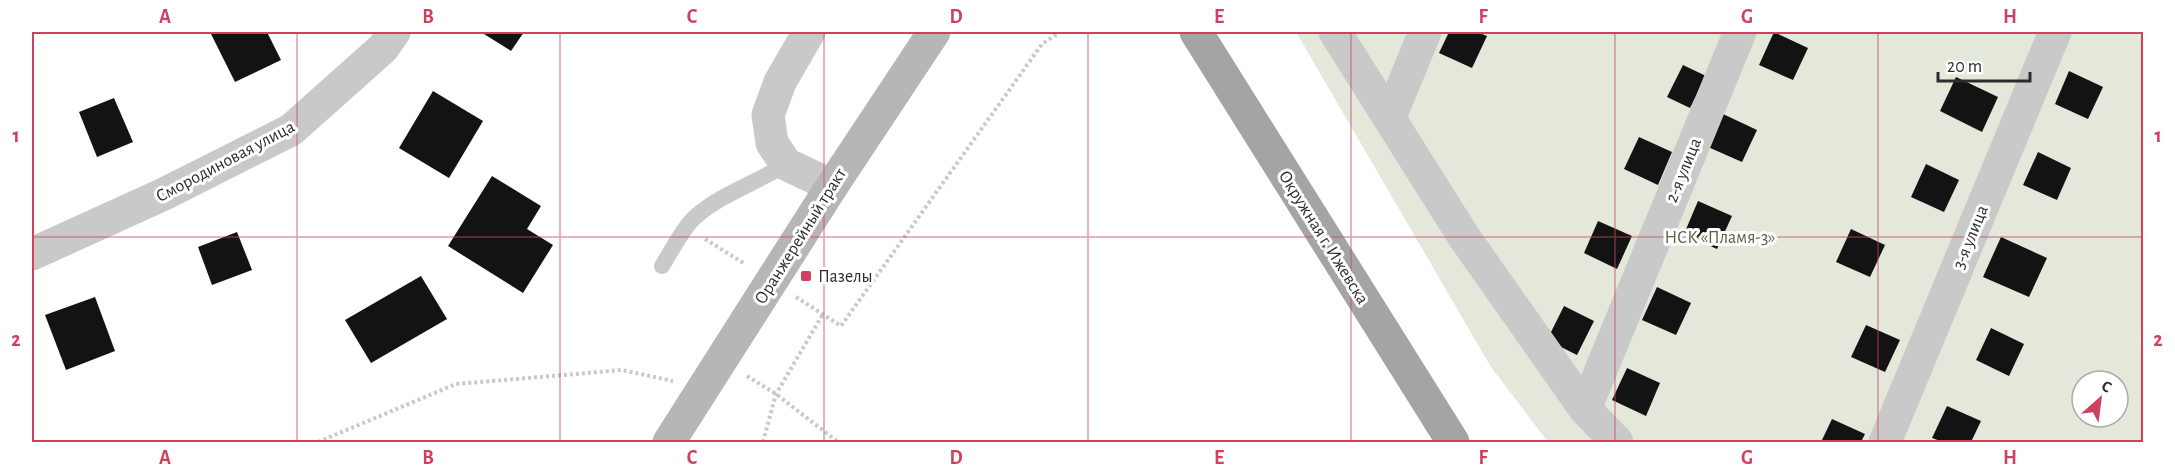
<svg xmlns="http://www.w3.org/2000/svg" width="2175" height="474" font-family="'Alegreya Sans',sans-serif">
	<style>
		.green { fill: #e3e8db; fill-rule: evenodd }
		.building { fill: #131313 }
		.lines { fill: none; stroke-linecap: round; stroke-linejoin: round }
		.path { stroke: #c9c9c9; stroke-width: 4; stroke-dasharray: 3 3; stroke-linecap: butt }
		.lane { stroke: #c9c9c9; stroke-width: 16 }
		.street { stroke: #c9c9c9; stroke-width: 33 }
		.secondary { stroke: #b6b6b6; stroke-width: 33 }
		.primary { stroke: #a4a4a4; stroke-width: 33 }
		.grid { fill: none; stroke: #cf415e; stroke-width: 1.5; stroke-opacity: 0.55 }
		.poi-dot { fill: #cf415e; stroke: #fff; stroke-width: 2 }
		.labels { text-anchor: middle; stroke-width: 6; stroke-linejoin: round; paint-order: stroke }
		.street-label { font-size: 18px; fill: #2c2c2c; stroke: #fff }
		.park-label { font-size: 18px; fill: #54623f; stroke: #fff }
		.poi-label { font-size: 18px; fill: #2c2c2c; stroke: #fff; text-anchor: start }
		.neatline { fill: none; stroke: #cf415e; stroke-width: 2 }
		.grid-label { font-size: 20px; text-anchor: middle; font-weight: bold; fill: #cf415e }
	</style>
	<rect width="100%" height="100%" fill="#fff"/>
	<path class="green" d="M 1296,32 L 2143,32 L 2143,442 L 1548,442 L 1491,367 ZM 2082,381 L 2118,381 L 2118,417 L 2082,417 Z"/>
	<g class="building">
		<path d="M 210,32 L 267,32 L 281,60 L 235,82 Z"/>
		<path d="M 486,32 L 524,32 L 511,51 L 484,34 Z"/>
		<path d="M 1449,32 L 1477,32 L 1487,36 L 1472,68 L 1439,53 Z"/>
		<path d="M 1774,32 L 1808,48 L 1793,80 L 1759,65 Z"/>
		<path d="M 1683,65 L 1706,76 L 1690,108 L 1667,97 Z"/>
		<path d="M 2069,71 L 2103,87 L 2088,119 L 2055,104 Z"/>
		<path d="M 1956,77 L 1998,97 L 1982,132 L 1940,111 Z"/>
		<path d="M 433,91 L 483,121 L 449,178 L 399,148 Z"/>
		<path d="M 114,98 L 133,142 L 97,157 L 79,112 Z"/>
		<path d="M 1723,114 L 1757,130 L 1742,162 L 1708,147 Z"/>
		<path d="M 1639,137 L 1672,152 L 1658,185 L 1624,169 Z"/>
		<path d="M 2038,152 L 2071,168 L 2057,200 L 2023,185 Z"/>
		<path d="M 1926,164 L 1959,180 L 1944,212 L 1911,197 Z"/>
		<path d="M 492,176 L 541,206 L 527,229 L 553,245 L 523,293 L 448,246 Z"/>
		<path d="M 1698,201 L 1732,216 L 1717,249 L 1684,234 Z"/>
		<path d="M 1598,221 L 1632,236 L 1617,269 L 1584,253 Z"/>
		<path d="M 1851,229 L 1885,245 L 1870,277 L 1836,262 Z"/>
		<path d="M 237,232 L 252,270 L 212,285 L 198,247 Z"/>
		<path d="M 2001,237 L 2047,258 L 2029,297 L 1983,277 Z"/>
		<path d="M 421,276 L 447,319 L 371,363 L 345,320 Z"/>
		<path d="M 1657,287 L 1691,303 L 1676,335 L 1642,320 Z"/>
		<path d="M 95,297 L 115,351 L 66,370 L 45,315 Z"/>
		<path d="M 1564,306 L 1594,321 L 1577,355 L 1547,340 Z"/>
		<path d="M 1866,325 L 1900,340 L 1885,372 L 1851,357 Z"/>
		<path d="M 1991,328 L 2024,344 L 2009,376 L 1976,360 Z"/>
		<path d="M 1627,368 L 1660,383 L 1646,416 L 1612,400 Z"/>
		<path d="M 1947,406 L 1981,421 L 1971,442 L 1943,442 L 1932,438 Z"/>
		<path d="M 1832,419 L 1865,434 L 1861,442 L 1821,442 Z"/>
	</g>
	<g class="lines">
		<g class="path">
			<path d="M 705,239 L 745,264"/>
			<path d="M 796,297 L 841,326 L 1042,44 L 1060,32"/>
			<path d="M 747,376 L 776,394 L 838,442"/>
			<path d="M 318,442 L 456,384 L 622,370 L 673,381"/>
			<path d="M 763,442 L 776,394 L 823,314"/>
		</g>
		<path class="lane" d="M 662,266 C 671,252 682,230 693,219 C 718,195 757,183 786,164"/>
		<g class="street">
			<path d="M 809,32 L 780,82 L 768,115 L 772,143 L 786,164 L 832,186"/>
			<path d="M 1335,32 L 1464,237 L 1585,409 L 1617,442"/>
			<path d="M 1390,117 L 1425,32"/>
			<path d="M 32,254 L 164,194 L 291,130 L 383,48 L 394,32"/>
			<path d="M 1585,409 L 1740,32"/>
			<path d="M 1885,442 L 2055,32"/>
		</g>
		<path class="secondary" d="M 669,442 L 832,186 L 934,32"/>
		<path class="primary" d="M 1196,32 L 1453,442"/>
	</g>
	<path class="grid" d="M 297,32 L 297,442M 560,32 L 560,442M 824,32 L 824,442M 1088,32 L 1088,442M 1351,32 L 1351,442M 1615,32 L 1615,442M 1878,32 L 1878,442M 32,237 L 2144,237"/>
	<rect class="poi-dot" x="800" y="270" width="12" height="12" rx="3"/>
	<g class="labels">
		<g class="street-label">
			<text transform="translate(225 161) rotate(-28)" y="6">Смородиновая улица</text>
			<text transform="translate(1683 170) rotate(-68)" y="6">2-я улица</text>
			<text transform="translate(800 236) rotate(-58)" y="6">Оранжерейный тракт</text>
			<text transform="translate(1324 237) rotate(58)" y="6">Окружная г. Ижевска</text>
			<text transform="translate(1970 237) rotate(-68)" y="6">3-я улица</text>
		</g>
		<g class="park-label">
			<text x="1720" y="243">НСК «Пламя-3»</text>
		</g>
		<g class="poi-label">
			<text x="818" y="282">Пазелы</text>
		</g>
	</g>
	<rect width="2175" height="474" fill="none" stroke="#ffffff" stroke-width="66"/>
	<g transform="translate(2100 399) rotate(28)"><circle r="28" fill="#ffffff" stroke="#ababab" stroke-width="1.5"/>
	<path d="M0-4.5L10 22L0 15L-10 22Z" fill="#cf415e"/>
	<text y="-9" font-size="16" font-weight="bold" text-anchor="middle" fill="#2c2c2c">С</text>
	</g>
	<path d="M1938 72v9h92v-9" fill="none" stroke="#2c2c2c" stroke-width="3"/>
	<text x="1947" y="72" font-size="18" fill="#2c2c2c" stroke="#ffffff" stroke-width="4.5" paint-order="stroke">20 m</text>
	<rect x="33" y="33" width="2109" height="408" class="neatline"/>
	<g class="grid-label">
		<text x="165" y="23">A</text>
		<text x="428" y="23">B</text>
		<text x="692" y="23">C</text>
		<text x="956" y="23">D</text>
		<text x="1219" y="23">E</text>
		<text x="1483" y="23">F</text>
		<text x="1747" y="23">G</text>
		<text x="2010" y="23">H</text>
		<text x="16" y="142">1</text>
		<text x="2158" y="142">1</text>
		<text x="16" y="346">2</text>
		<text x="2158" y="346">2</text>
		<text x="165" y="464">A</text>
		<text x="428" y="464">B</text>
		<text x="692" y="464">C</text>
		<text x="956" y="464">D</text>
		<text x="1219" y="464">E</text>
		<text x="1483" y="464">F</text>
		<text x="1747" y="464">G</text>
		<text x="2010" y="464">H</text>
	</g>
</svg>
